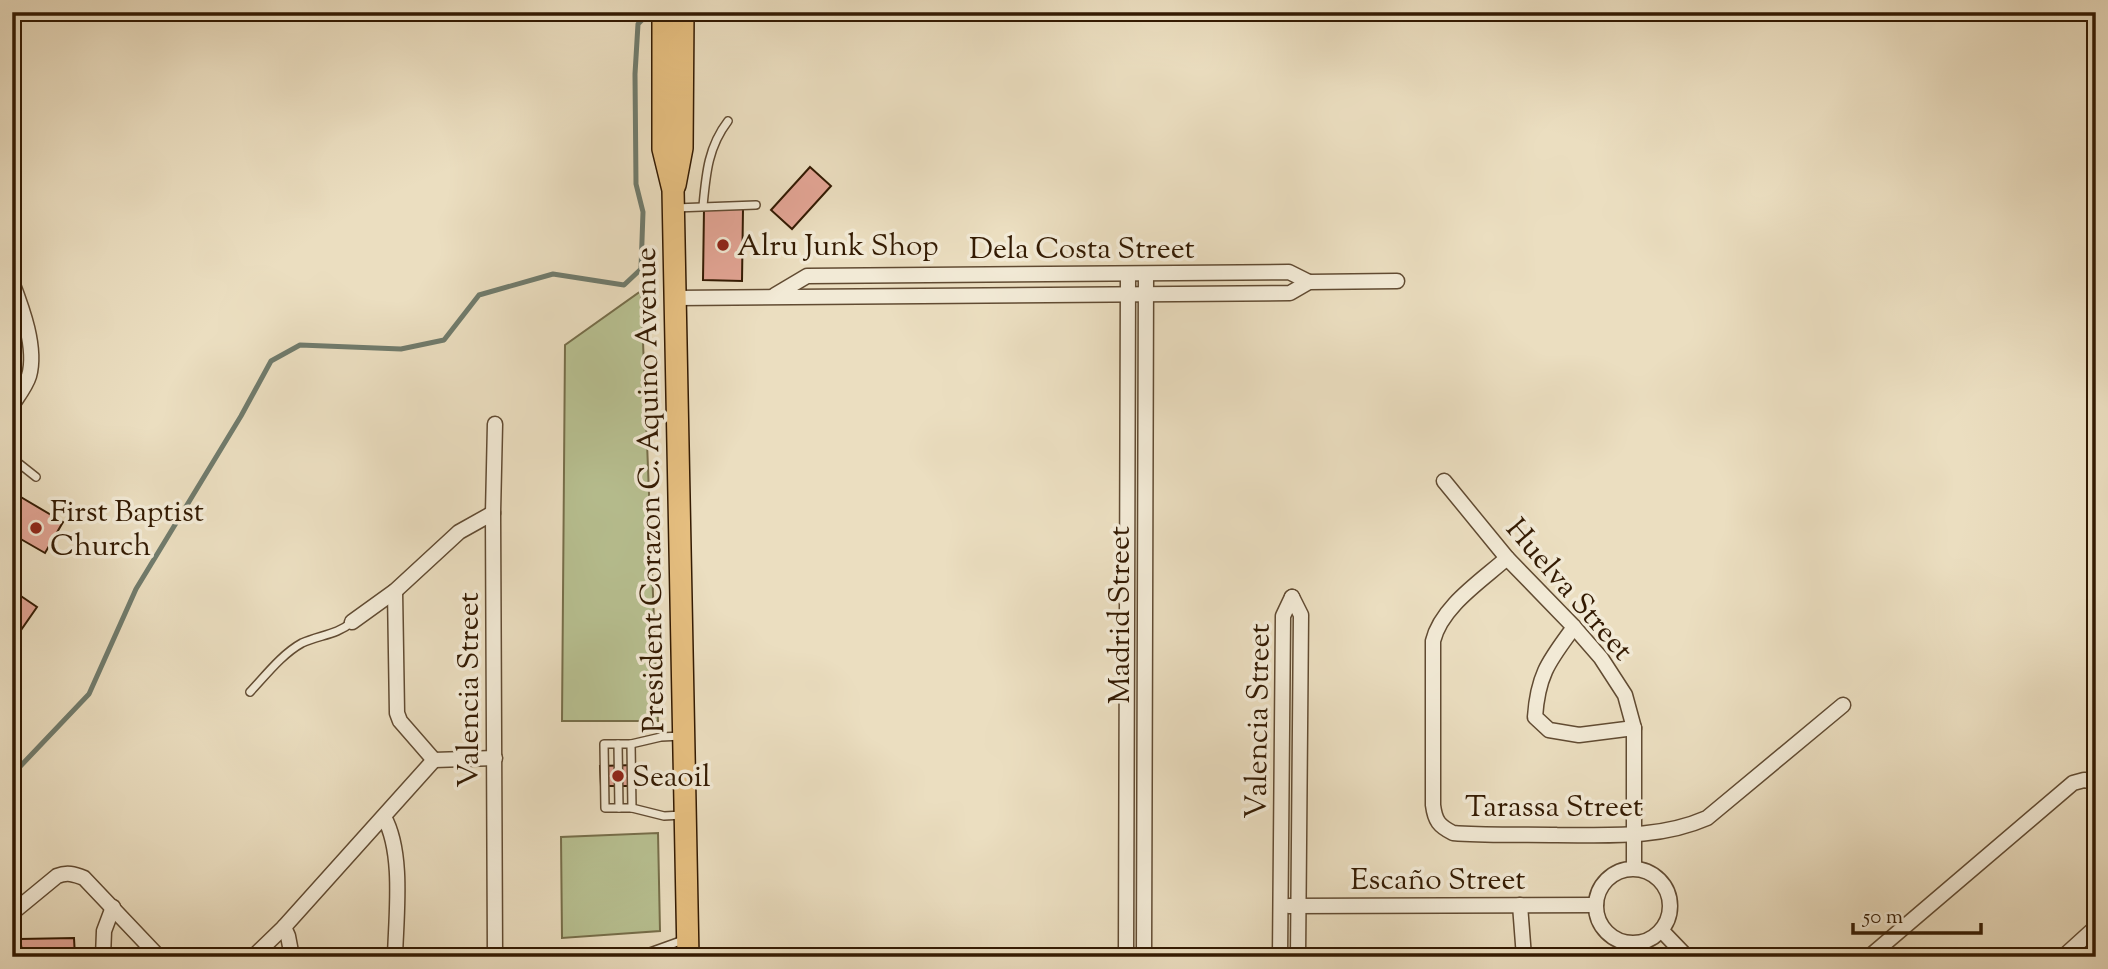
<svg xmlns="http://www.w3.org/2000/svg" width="2108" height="969" font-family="'Sorts Mill Goudy',serif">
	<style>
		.green { fill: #b8c192; stroke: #766e4a; stroke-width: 2 }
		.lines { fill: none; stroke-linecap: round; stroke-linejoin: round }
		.stream { stroke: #707b6c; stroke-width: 5 }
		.building { fill: #e2a494; stroke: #331a02; stroke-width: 2 }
		.service-casing { stroke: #614b32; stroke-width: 10 }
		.minor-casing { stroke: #614b32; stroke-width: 17 }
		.primary-casing { stroke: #331a02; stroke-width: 24 }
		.service { stroke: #f2ead6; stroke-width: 7 }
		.minor { stroke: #f2ead6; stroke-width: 14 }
		.primary { stroke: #e6bf80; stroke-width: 21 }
		.poi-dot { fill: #8f2418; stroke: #f2ead6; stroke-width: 2.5 }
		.labels { text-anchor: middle; stroke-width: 7; stroke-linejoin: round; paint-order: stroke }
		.poi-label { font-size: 30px; fill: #331a02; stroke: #f2ead6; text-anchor: start }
		.street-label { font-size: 30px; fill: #331a02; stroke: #f2ead6 }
	</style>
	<rect width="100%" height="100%" fill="#ebdec0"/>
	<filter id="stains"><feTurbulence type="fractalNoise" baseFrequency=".00286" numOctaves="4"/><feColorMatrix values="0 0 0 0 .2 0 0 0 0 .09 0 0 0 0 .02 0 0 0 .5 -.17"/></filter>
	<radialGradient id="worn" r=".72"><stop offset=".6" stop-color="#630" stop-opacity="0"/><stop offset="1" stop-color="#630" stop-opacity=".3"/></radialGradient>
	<g class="green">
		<path d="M 641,291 L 658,721 L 562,721 L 565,345 Z"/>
		<path d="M 658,833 L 660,931 L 562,938 L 561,837 Z"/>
	</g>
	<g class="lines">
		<path class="stream" d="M 12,775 L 89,694 L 136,589 L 241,416 L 271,361 L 300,345 L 401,349 L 444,340 L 479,295 L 553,274 L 624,285 L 641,269 L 643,212 L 636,184 L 635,74 L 638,24 L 650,12"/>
	</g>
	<g class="building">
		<path d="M 810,167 L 831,186 L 792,229 L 771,210 Z"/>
		<path d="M 704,209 L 743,209 L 742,281 L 703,280 Z"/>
		<path d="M 14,493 L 63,522 L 45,553 L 12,534 L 12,497 Z"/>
		<path d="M 12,590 L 37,607 L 12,643 Z"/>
		<path d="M 635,765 L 635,786 L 601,786 L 600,766 Z"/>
		<path d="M 74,938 L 75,957 L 23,957 L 20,939 Z"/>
	</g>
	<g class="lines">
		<defs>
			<g id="service">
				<path d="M 703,206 C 706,174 708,147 728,121"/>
				<path d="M 675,208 L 756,205"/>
				<path d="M 12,458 L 36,477"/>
				<path d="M 250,692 C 266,675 282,654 302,643 C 319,635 337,635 352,622"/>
				<path d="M 604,744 L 631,744 L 632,808 L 605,808 Z"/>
				<path d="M 618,744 L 619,808"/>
				<path d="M 631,744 L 661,737 L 682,736"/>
				<path d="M 632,808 L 664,816 L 683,815"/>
				<path d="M 636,957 L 686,939"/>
			</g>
			<g id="minor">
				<path d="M 12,282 C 22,308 37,348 29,376 C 26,386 18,396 12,405"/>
				<path d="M 775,295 L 807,276 L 1289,272 L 1309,282"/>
				<path d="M 675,298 L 1290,293 L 1309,282 L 1397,281"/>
				<path d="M 1444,481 L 1507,558 L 1574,627 L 1601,658 L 1625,695 L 1634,728 L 1634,868"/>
				<path d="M 1507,558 C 1481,581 1441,607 1433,641 L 1433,805 C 1435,821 1439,826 1453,833 C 1488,836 1522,834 1557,835 C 1608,835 1659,839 1707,818 L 1843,705"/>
				<path d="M 395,591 L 397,713 L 400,721 L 434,760"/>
				<path d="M 1292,597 L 1301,615 L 1298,957"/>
				<path d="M 352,622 L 395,591 L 459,532 L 493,513"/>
				<path d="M 1574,627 C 1550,660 1538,673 1535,717 L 1549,730 L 1579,735 L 1634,728"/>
				<path d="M 434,760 L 495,758"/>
				<path d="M 384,817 C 404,853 396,916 395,957"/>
				<circle cx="1633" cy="906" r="37"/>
				<path d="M 1520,905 L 1524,957"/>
				<path d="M 1289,906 L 1596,905"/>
				<path d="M 12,913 L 57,876 C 67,872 74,874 84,878 L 159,957"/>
				<path d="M 284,927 L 288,936 L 292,957"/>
				<path d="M 1662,931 L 1687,957"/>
				<path d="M 103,957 L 104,931 L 113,907"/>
				<path d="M 253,957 L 284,927 L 434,760"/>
				<path d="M 495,957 L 493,513 L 495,424"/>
				<path d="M 1126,957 L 1128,274"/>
				<path d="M 1144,957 L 1146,274"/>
				<path d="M 1280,957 L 1283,616 L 1292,597"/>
				<path d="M 1869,957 L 2073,783 L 2084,780 L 2096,782"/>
				<path d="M 2063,957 L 2096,927"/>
			</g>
			<g id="primary">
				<path d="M 663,12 L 663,149 L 673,190 L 688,957"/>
				<path d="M 675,185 L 682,148 L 683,12"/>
			</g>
		</defs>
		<use href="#service" class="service-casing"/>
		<use href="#minor" class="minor-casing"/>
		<use href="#primary" class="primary-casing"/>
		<use href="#service" class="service"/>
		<use href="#minor" class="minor"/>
		<use href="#primary" class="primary"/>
	</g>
	<g class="poi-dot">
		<circle cx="723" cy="245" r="7"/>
		<circle cx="36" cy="528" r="7"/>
		<circle cx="618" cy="776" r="7"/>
	</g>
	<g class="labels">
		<g class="poi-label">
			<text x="737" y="255">Alru Junk Shop</text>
			<text x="50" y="521">First Baptist<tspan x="50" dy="34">Church</tspan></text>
			<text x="632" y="786">Seaoil</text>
		</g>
		<g class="street-label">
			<text x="1082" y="258">Dela Costa Street</text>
			<text transform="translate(649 490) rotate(-91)" y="10">President Corazon C. Aquino Avenue</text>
			<text transform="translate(1570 589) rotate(49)" y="10">Huelva Street</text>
			<text transform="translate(1119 615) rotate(-90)" y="10">Madrid Street</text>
			<text transform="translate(468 690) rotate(-90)" y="10">Valencia Street</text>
			<text transform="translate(1257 721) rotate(-89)" y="10">Valencia Street</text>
			<text x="1554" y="816">Tarassa Street</text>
			<text x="1438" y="889">Escaño Street</text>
		</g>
	</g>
	<rect width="2108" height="969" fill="none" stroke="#ebdec0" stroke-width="42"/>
	<rect x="14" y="14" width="2080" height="941" fill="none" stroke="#331a02" stroke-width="3.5"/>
	<rect x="21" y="21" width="2066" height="927" fill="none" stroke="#331a02" stroke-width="2"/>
	<path d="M1853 923v10h128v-10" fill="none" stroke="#331a02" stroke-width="3.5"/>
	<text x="1863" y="923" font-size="21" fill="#331a02" stroke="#f2ead6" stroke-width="5" paint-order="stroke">50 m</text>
	<rect width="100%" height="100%" filter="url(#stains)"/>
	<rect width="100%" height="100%" fill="url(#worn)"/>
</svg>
